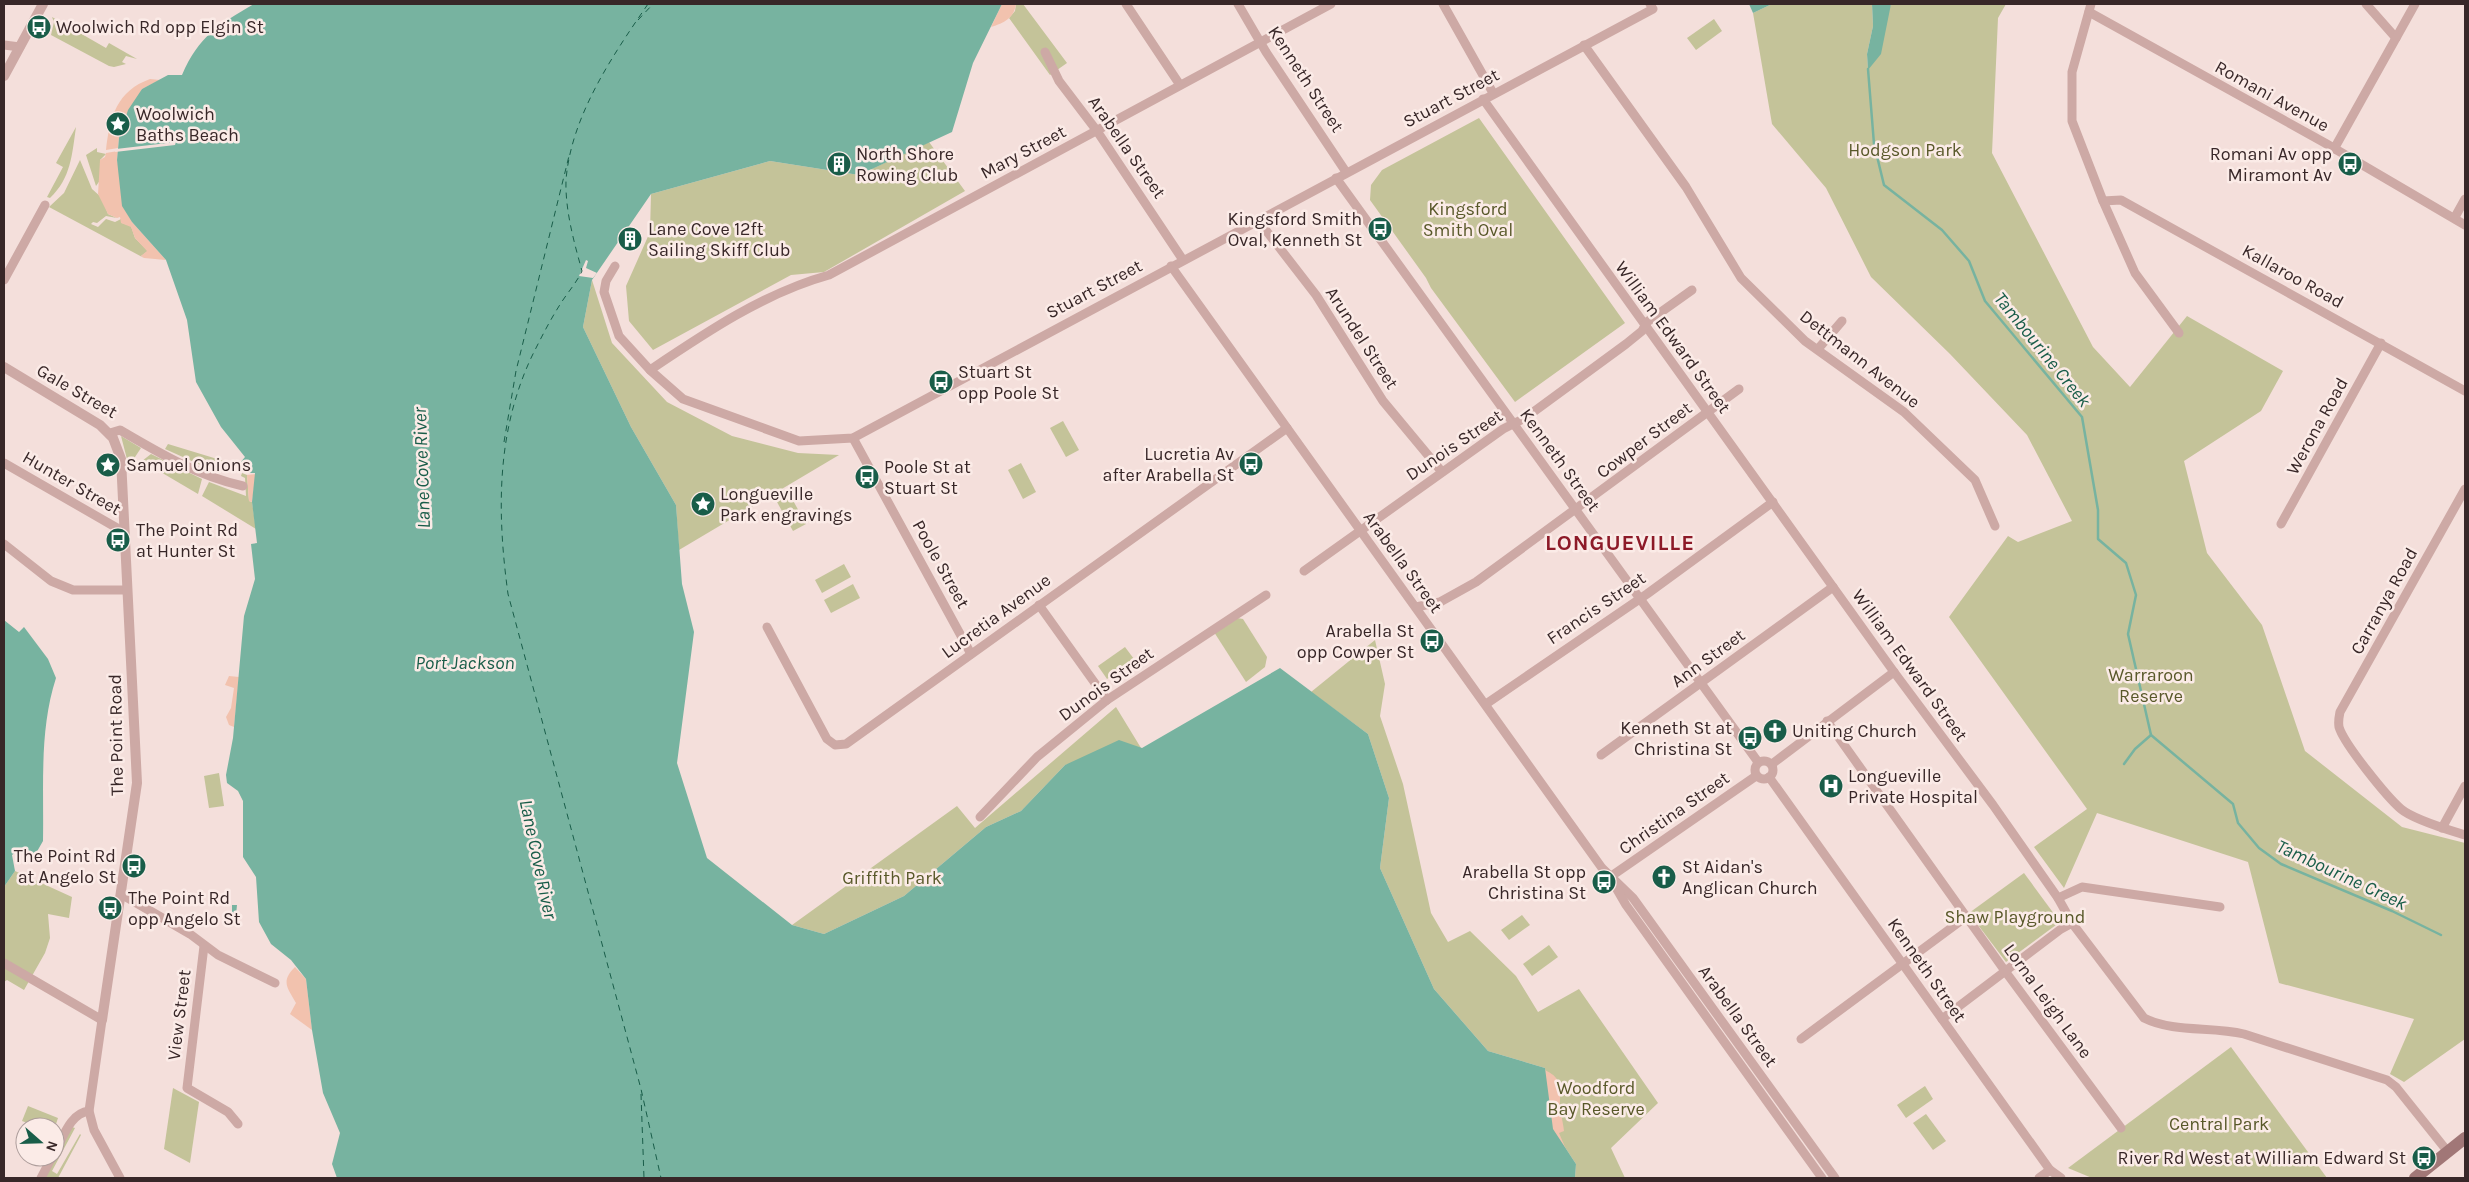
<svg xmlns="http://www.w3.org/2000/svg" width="2469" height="1182" font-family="Karla,sans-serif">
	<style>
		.green { fill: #c4c399 }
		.sand { fill: #f2c2ae }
		.water { fill: #77b3a0 }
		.pier { fill: #f4dfdb }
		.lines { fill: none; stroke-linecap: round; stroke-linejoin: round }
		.stream { stroke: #77b3a0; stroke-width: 2.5 }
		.ferry { stroke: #195d49; stroke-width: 1; stroke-dasharray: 6 5; stroke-linecap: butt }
		.minor { stroke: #cda9a5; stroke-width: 9 }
		.tertiary { stroke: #cda9a5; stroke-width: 10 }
		.secondary { stroke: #a17777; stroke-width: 12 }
		.labels { text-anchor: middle; stroke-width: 5; stroke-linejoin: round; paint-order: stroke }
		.poi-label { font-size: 18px; fill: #382728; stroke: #fbebe7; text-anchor: start }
		.street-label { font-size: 18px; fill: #382728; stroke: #fbebe7 }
		.park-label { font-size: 18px; fill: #585829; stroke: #fbebe7 }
		.water-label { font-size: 19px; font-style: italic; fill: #195d49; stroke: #fbebe7 }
		.district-label { font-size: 22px; font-weight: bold; letter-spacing: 1px; fill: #8d1a28; stroke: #fbebe7 }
	</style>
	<rect width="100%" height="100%" fill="#f4dfdb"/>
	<g class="green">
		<path d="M 1016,4 L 1023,4 L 1067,63 L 1050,75 L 1009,18 L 1015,11 Z"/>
		<path d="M 1772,4 L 1872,4 L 1873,26 L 1867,54 L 1868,69 L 1891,4 L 2006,4 L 1998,18 L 1992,153 L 2093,347 L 2130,387 L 2187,316 L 2283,371 L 2261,411 L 2184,461 L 2207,553 L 2262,625 L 2305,751 L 2402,827 L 2465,843 L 2465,1039 L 2404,1082 L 2390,1074 L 2414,1019 L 2279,983 L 2248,862 L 2097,813 L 2064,888 L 2034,847 L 2087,809 L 1949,617 L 2008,536 L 2018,542 L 2072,521 L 2027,435 L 1950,354 L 1871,277 L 1826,188 L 1772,124 L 1753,13 Z"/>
		<path d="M 52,17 L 106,48 L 109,43 L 137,59 L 126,56 L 122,62 L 126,64 L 114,67 L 109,66 L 51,35 L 54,22 Z"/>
		<path d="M 1714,19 L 1722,31 L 1696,50 L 1687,38 Z"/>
		<path d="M 1479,118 L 1625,323 L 1515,402 L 1431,288 L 1426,278 L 1370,200 L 1371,185 L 1382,170 Z"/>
		<path d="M 76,127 C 72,155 71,178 50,198 L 47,197 L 63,167 L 56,163 Z"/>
		<path d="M 929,142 L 965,191 L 824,272 L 791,275 L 653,350 L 629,321 L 626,286 L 650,232 L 651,194 L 770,161 L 859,175 Z"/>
		<path d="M 97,148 L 97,152 L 106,154 L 100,160 L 101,179 L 96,186 L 86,155 Z"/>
		<path d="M 80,160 L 92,189 L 102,198 L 108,214 L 117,218 L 106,216 L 97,223 L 93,222 L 91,224 L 98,227 L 106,219 L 115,222 L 121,219 L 122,223 L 131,226 L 135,238 L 148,251 L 141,256 L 144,258 L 49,207 L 64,193 Z"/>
		<path d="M 592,280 L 612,343 L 667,402 L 732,436 L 798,453 L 839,455 L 679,550 L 676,505 L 631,427 L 583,327 Z"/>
		<path d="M 1063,421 L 1079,450 L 1066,457 L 1050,428 Z"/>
		<path d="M 121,436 L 141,448 L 135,457 L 135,463 L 128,463 Z"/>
		<path d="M 168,444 L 237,465 L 235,469 L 222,464 L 214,471 L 165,449 Z"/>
		<path d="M 151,454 L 202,479 L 198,494 L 142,461 Z"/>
		<path d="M 1021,463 L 1036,492 L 1023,499 L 1008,470 Z"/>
		<path d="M 242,473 L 247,475 L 249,501 L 252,502 L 256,529 L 202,496 L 209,482 L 246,496 L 245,478 L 241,476 Z"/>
		<path d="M 790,495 L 806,524 L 793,531 L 777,502 Z"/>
		<path d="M 844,564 L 851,577 L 822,593 L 815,580 Z"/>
		<path d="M 853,584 L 860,598 L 831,613 L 824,600 Z"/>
		<path d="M 1237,618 L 1243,619 L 1267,657 L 1265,667 L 1246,682 L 1214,632 Z"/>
		<path d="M 1375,640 L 1385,684 L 1380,716 L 1403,784 L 1431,913 L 1448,942 L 1470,931 L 1516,976 L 1538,1012 L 1579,989 L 1658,1103 L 1611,1148 L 1625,1178 L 1575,1178 L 1576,1164 L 1553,1129 L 1545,1068 L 1488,1051 L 1434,989 L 1380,868 L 1389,798 L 1368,734 L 1311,692 Z"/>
		<path d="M 1125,647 L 1134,659 L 1107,679 L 1098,666 Z"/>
		<path d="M 1116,707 L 1141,748 L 1065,765 L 1021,811 L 986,827 L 904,896 L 824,934 L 792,925 L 957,806 L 975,828 Z"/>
		<path d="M 219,773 L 224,806 L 209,808 L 204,776 Z"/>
		<path d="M 15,871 L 72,897 L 69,918 L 48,914 L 50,938 L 45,953 L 24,990 L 7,980 L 4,982 L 4,887 Z"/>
		<path d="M 2024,873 L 2060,922 L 2006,962 L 1969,913 Z"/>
		<path d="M 1522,915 L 1530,925 L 1509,940 L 1501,930 Z"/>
		<path d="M 1549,945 L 1558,957 L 1532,976 L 1523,964 Z"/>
		<path d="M 2231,1047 L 2327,1178 L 2092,1178 L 2068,1168 Z"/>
		<path d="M 1925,1086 L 1933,1099 L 1906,1118 L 1897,1105 Z"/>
		<path d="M 173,1088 L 199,1102 L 190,1163 L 164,1149 Z"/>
		<path d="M 28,1106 L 58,1118 L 55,1127 L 38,1127 L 22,1121 Z"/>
		<path d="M 1926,1114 L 1946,1141 L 1933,1150 L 1913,1123 Z"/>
		<path d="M 72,1127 L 75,1128 L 52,1171 L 57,1174 L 80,1134 L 81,1135 L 58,1178 L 43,1178 Z"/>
	</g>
	<g class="sand">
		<path d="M 1002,4 L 1016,4 C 1014,18 1004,23 991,27 Z"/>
		<path d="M 150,79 L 160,80 L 142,89 L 119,138 L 118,148 L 106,150 C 110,116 117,91 150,79 Z"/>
		<path d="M 118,151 L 117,160 L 132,222 L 166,260 L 144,258 L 141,256 L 147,251 L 135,238 L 131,227 L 121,223 L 120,217 L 117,218 L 108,214 L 98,194 L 100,160 L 105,157 L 106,153 Z"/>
		<path d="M 256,474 L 252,502 L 249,501 L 247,475 Z"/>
		<path d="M 229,676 L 239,677 L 234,727 L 229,725 L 226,717 L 231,708 L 234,688 L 225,685 Z"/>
		<path d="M 295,967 L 306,979 L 312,1030 L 290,1014 L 296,1003 C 288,988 280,982 295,967 Z"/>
		<path d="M 1538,1067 C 1557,1075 1561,1079 1560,1099 C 1559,1109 1563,1121 1564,1131 L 1559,1133 L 1568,1154 L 1552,1145 Z"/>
	</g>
	<g class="water">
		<path d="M 254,4 L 1002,4 L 973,63 L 952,132 L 859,175 L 770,161 L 651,194 L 592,280 L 583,327 L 631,427 L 676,505 L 682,584 L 694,632 L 677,763 L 707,858 L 792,925 L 824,934 L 904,896 L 986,827 L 1021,811 L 1065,765 L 1119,740 L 1142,748 L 1280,668 L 1368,734 L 1389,798 L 1380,868 L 1434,989 L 1488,1051 L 1545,1068 L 1553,1129 L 1576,1164 L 1575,1178 L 337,1178 L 332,1164 L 340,1133 L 323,1093 L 312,1030 L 306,979 L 291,960 L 271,944 L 259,922 L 256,877 L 243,857 L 243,801 L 238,791 L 227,783 L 226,775 L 233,738 L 244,616 L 255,579 L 251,544 L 257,543 L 252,502 L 255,473 L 246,473 L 235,469 L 245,457 L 221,427 L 196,382 L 187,320 L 166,260 L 132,222 L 122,206 L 117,160 L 119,138 L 128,110 L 142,89 L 168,75 L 182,75 C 199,36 218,25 254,4 Z"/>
		<path d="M 1749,4 L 1772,4 L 1753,13 Z"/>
		<path d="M 1872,4 L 1891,4 L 1881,54 L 1868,70 L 1867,54 L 1873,26 Z"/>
		<path d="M 4,620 L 19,632 L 24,627 L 48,659 L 56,678 C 39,730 44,787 43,841 L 35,855 L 20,849 L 12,855 L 15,871 L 4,887 Z"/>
		<path d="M 232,905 L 237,905 L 236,915 L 232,921 L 227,918 L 232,912 Z"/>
	</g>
	<g class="pier">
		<path d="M 176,142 L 175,145 L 115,152 L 116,149 Z"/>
		<path d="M 586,260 L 588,261 L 586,268 L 597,273 L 593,278 L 579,276 Z"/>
	</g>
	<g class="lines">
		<g class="stream">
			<path d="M 1868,69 L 1874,144 L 1884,185 L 1942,230 L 1969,261 L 1985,301 L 2082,417 L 2098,510 L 2098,539 L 2126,563 L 2136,595 L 2128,634 L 2151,735 L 2233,804 L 2238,823 L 2259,848 L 2281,864 L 2392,911 L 2441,935"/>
			<path d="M 2124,764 L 2135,749 L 2151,735"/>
		</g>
		<g class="ferry">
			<path d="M 648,4 C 613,55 571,116 566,180 C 565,210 574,242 582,271 C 577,282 568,292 561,303 C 550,320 541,338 532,356 C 496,432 497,513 508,594 L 641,1089 L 661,1178"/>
			<path d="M 638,20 L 653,4"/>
			<path d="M 504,442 L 516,371 L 569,156"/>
			<path d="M 641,1094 L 644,1178"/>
		</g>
		<g class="minor">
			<path d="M 1126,4 L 1180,85"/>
			<path d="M 1238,4 L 1266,52 L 1346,172"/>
			<path d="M 1443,4 L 1493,93"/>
			<path d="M 2091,4 L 2072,72 L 2072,121 L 2103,201 L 2135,273 L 2179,333"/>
			<path d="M 2366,4 L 2396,38"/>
			<path d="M 2089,12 L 2325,143 L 2465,225"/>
			<path d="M 4,45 L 20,47"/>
			<path d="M 1584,45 L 1686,187 L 1741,278 L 1805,341 L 1904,412 L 1975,480 L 1995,526"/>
			<path d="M 1045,52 L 1059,81 L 1097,131 L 1183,260"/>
			<path d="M 1483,99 L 1894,672 L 1993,805 L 2058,898 L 2072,923 L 2144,1018 C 2174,1033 2211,1026 2244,1034 L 2387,1080 L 2396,1087 L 2448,1152"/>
			<path d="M 2334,149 L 2415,4"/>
			<path d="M 1336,178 L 1758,762"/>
			<path d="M 2103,201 L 2121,200 L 2465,391"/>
			<path d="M 2455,217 L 2465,199"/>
			<path d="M 1258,220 L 1316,295 L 1383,401 L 1442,472"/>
			<path d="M 615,266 L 606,281 L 604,292 L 619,336 L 650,370 L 683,399 L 799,441 L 853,438 L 1653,9 L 1650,4"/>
			<path d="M 1171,266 L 1602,868 L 1633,898 L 1835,1178"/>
			<path d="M 4,280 L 45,205"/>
			<path d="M 1818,349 L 1842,321"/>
			<path d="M 650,370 C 705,333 764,293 829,275 L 1331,4"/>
			<path d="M 110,433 L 120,430 C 159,453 198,476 243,486"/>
			<path d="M 853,438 L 971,654"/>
			<path d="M 4,463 L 124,532"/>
			<path d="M 2465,489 L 2340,712 C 2339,717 2338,721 2339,727 C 2344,744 2387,797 2401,809 C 2414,820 2449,830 2465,835"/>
			<path d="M 2281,524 L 2381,343"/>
			<path d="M 4,544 L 51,581 L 73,590 L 127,590"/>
			<path d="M 1304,571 L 1503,429 L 1525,418 L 1626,344 L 1642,331 L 1647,322 L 1692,290"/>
			<path d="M 1039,605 L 1107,700"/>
			<path d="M 1416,607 L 1440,602 L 1476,582 L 1739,389"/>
			<path d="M 767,627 L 827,739 L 835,745 L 846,744 L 1287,428"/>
			<path d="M 1486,704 L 1647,594 L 1773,502"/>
			<path d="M 1827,721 L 2005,971 L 2121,1128"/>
			<path d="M 1601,755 L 1833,587"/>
			<circle cx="1764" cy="770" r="9"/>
			<path d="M 1772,764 L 1894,672"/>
			<path d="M 1769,777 L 2050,1170 L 2061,1178"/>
			<path d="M 980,817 L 1037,757 L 1107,700 L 1266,595"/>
			<path d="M 2442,828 L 2465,786"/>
			<path d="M 1610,877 L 1756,776"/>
			<path d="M 1615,886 L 1626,905 L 1822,1178"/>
			<path d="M 121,894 L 190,934 L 218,955 L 275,983"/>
			<path d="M 2058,898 L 2082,887 L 2220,907"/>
			<path d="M 204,946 L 187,1088 L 228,1112 L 238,1124"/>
			<path d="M 4,963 L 102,1020 L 89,1111 L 94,1130 L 120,1178"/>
			<path d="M 1942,1019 L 2061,929 L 2072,923"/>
			<path d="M 1801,1039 L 1966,917"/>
			<path d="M 55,1152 C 63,1138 70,1113 89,1111"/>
			<path d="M 41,1178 L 52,1157"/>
			<path d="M 2039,1178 L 2050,1170"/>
		</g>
		<g class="tertiary">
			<path d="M 4,76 L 43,4"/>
			<path d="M 4,367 L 100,425 L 113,438 L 121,459 L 137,783 L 102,1020"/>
		</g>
		<path class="secondary" d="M 2415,1178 L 2465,1138"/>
	</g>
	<defs>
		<symbol id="bus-disc" viewBox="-11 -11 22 22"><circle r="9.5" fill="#195d49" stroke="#fbebe7"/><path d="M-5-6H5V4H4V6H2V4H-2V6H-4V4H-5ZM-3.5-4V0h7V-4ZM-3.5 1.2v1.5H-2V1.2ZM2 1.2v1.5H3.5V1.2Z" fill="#fff"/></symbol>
		<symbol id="sight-disc" viewBox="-11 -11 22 22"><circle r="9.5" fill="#195d49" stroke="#fbebe7"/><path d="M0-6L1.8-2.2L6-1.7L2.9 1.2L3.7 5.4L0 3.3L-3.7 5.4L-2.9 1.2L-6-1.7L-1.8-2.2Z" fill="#fff"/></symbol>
		<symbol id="building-disc" viewBox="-11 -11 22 22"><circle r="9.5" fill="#195d49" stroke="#fbebe7"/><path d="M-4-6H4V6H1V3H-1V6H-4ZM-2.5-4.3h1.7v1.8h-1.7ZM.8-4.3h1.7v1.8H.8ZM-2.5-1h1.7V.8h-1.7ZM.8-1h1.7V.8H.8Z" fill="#fff"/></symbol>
		<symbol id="church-disc" viewBox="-11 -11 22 22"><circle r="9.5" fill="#195d49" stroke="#fbebe7"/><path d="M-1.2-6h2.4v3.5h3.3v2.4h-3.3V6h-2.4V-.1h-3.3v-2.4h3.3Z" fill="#fff"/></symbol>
		<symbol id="hospital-disc" viewBox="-11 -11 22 22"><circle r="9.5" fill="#195d49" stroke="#fbebe7"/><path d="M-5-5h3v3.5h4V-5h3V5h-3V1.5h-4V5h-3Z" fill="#fff"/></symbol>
	</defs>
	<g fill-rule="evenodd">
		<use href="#bus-disc" x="25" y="13" width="28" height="28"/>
		<use href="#sight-disc" x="104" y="110" width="28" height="28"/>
		<use href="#building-disc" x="825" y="150" width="28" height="28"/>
		<use href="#bus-disc" x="2336" y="150" width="28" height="28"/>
		<use href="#bus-disc" x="1366" y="215" width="28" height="28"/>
		<use href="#building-disc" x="616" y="225" width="28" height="28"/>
		<use href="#bus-disc" x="927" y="368" width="28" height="28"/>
		<use href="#bus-disc" x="1237" y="450" width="28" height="28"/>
		<use href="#sight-disc" x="94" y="451" width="28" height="28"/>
		<use href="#bus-disc" x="853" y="463" width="28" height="28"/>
		<use href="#sight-disc" x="689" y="490" width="28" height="28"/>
		<use href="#bus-disc" x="104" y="526" width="28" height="28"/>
		<use href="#bus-disc" x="1418" y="627" width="28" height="28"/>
		<use href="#church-disc" x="1761" y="717" width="28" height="28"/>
		<use href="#bus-disc" x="1736" y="724" width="28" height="28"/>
		<use href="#hospital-disc" x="1817" y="772" width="28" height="28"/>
		<use href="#bus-disc" x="120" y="852" width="28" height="28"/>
		<use href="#church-disc" x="1650" y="863" width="28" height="28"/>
		<use href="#bus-disc" x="1590" y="868" width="28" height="28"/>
		<use href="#bus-disc" x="96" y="894" width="28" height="28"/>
		<use href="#bus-disc" x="2410" y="1144" width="28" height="28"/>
	</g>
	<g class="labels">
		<g class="poi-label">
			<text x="56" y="33">Woolwich Rd opp Elgin St</text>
			<text x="136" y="120">Woolwich<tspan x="136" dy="21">Baths Beach</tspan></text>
			<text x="856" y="160">North Shore<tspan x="856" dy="21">Rowing Club</tspan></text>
			<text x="2332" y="160" text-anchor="end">Romani Av opp<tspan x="2332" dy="21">Miramont Av</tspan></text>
			<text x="1362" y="225" text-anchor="end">Kingsford Smith<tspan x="1362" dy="21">Oval, Kenneth St</tspan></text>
			<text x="648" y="235">Lane Cove 12ft<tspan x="648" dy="21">Sailing Skiff Club</tspan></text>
			<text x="958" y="378">Stuart St<tspan x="958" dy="21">opp Poole St</tspan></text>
			<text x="1234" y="460" text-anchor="end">Lucretia Av<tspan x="1234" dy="21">after Arabella St</tspan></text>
			<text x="126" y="471">Samuel Onions</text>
			<text x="884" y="473">Poole St at<tspan x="884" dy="21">Stuart St</tspan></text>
			<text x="720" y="500">Longueville<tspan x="720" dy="21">Park engravings</tspan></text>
			<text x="136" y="536">The Point Rd<tspan x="136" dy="21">at Hunter St</tspan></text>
			<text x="1414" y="637" text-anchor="end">Arabella St<tspan x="1414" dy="21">opp Cowper St</tspan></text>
			<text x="1732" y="734" text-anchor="end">Kenneth St at<tspan x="1732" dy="21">Christina St</tspan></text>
			<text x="1792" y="737">Uniting Church</text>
			<text x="1848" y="782">Longueville<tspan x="1848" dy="21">Private Hospital</tspan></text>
			<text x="116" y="862" text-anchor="end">The Point Rd<tspan x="116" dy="21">at Angelo St</tspan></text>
			<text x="1682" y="873">St Aidan's<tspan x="1682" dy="21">Anglican Church</tspan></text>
			<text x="1586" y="878" text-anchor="end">Arabella St opp<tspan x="1586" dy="21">Christina St</tspan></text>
			<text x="128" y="904">The Point Rd<tspan x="128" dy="21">opp Angelo St</tspan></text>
			<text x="2406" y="1164" text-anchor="end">River Rd West at William Edward St</text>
		</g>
		<g class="street-label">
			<text transform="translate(1306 79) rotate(57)" y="6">Kenneth Street</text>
			<text transform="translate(2272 96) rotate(29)" y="6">Romani Avenue</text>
			<text transform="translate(1451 98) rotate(-28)" y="6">Stuart Street</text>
			<text transform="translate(1127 147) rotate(55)" y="6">Arabella Street</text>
			<text transform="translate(1023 152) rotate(-28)" y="6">Mary Street</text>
			<text transform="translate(2293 276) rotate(29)" y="6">Kallaroo Road</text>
			<text transform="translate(1094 289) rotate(-28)" y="6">Stuart Street</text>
			<text transform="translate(1673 337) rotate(54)" y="6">William Edward Street</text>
			<text transform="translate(1362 338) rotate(57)" y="6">Arundel Street</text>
			<text transform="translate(1860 359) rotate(38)" y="6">Dettmann Avenue</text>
			<text transform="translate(77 391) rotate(30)" y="6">Gale Street</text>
			<text transform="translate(2317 426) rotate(-61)" y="6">Werona Road</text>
			<text transform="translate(1644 440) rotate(-37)" y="6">Cowper Street</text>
			<text transform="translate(1454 445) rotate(-34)" y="6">Dunois Street</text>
			<text transform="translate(1560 460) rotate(54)" y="6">Kenneth Street</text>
			<text transform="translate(72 483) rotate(30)" y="6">Hunter Street</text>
			<text transform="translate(1403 562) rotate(54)" y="6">Arabella Street</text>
			<text transform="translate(941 564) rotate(61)" y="6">Poole Street</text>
			<text transform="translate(2384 601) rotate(-61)" y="6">Carranya Road</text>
			<text transform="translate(1596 608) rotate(-34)" y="6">Francis Street</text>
			<text transform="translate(996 616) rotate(-36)" y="6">Lucretia Avenue</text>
			<text transform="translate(1708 658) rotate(-36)" y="6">Ann Street</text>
			<text transform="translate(1910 665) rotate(54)" y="6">William Edward Street</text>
			<text transform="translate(1106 684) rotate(-36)" y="6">Dunois Street</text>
			<text transform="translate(116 735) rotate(-91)" y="6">The Point Road</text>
			<text transform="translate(1674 813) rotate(-35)" y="6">Christina Street</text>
			<text transform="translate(1927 970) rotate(55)" y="6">Kenneth Street</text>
			<text transform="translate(2048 1001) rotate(54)" y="6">Lorna Leigh Lane</text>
			<text transform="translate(179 1015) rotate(-83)" y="6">View Street</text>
			<text transform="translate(1738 1016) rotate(54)" y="6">Arabella Street</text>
		</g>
		<g class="park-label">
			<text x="1905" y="156">Hodgson Park</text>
			<text x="1468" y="215">Kingsford<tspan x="1468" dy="21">Smith Oval</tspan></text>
			<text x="2151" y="681">Warraroon<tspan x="2151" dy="21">Reserve</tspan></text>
			<text x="892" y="884">Griffith Park</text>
			<text x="2015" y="923">Shaw Playground</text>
			<text x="1596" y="1094">Woodford<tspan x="1596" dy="21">Bay Reserve</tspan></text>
			<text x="2219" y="1130">Central Park</text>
		</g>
		<g class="water-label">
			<text transform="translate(2043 349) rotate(51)" y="7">Tambourine Creek</text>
			<text transform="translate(421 468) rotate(-92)" y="7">Lane Cove River</text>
			<text x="465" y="669">Port Jackson</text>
			<text transform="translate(539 859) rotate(78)" y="7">Lane Cove River</text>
			<text transform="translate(2342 874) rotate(25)" y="7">Tambourine Creek</text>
		</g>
		<g class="district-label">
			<text x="1620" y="550">LONGUEVILLE</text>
		</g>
	</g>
	<rect width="2469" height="1182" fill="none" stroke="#382728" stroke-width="10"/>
	<g transform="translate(40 1142) rotate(110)"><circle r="24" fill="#fbebe7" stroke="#ad9d9b"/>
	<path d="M0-4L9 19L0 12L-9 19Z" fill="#195d49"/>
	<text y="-8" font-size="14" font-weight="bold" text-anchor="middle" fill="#382728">N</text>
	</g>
</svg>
